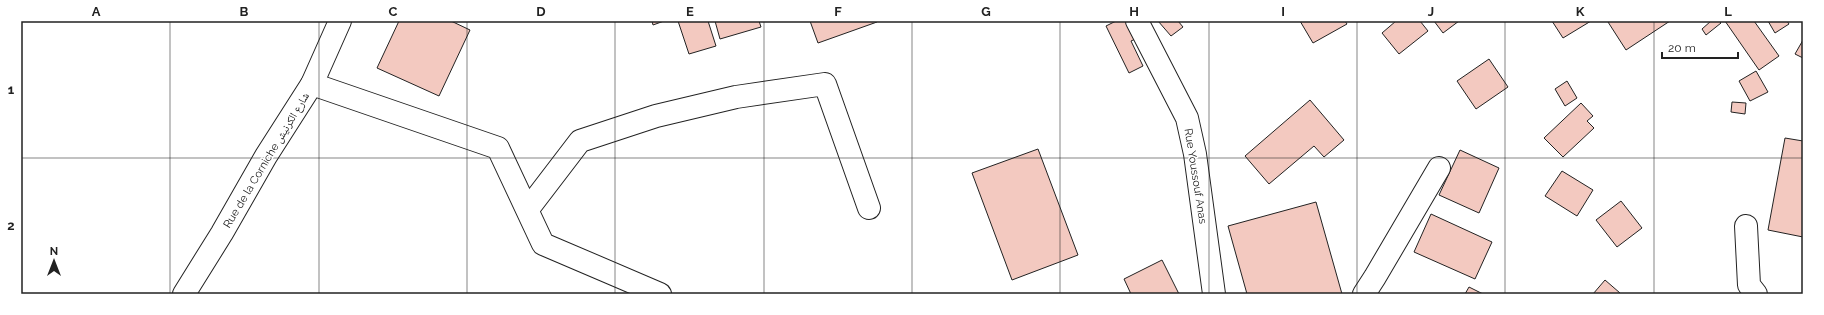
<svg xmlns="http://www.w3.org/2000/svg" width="1824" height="315" font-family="Raleway,'Noto Naskh Arabic',sans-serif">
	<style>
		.building { fill: #f3c9c0; stroke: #222 }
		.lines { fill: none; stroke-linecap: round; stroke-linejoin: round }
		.minor-casing { stroke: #222; stroke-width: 24 }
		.major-casing { stroke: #222; stroke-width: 24 }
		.minor { stroke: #fff; stroke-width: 22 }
		.major { stroke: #fff; stroke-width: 22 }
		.grid { fill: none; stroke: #222; stroke-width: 1; stroke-opacity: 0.55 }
		.labels { text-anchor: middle; stroke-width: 3; stroke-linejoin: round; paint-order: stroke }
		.street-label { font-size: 11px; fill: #222; stroke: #fff }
		.neatline { fill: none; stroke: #222; stroke-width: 1.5 }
		.grid-label { font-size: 13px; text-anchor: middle; font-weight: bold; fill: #222 }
	</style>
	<rect width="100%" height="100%" fill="#fff"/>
	<g class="building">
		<path d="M 399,21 L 451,21 L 470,30 L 439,96 L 377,68 Z"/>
		<path d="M 652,21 L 664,21 L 653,25 Z"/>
		<path d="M 678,21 L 708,21 L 716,46 L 689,54 Z"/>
		<path d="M 715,21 L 759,21 L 761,27 L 720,39 Z"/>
		<path d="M 810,21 L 876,21 L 877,22 L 818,43 Z"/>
		<path d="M 1116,21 L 1134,21 L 1142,36 L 1131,41 L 1143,66 L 1129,73 L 1106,26 Z"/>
		<path d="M 1158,21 L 1178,21 L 1183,27 L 1171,36 Z"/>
		<path d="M 1300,21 L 1345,21 L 1347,24 L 1313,43 Z"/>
		<path d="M 1396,21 L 1420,21 L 1428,31 L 1399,54 L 1382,33 Z"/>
		<path d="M 1434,21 L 1459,21 L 1443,33 Z"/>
		<path d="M 1552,21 L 1591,21 L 1563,38 Z"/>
		<path d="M 1610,21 L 1670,21 L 1626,50 L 1608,22 Z"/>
		<path d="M 1711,21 L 1719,21 L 1721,23 L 1706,35 L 1702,29 Z"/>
		<path d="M 1725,21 L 1754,21 L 1779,56 L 1759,70 Z"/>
		<path d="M 1768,21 L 1787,21 L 1789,24 L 1775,33 Z"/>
		<path d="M 1803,40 L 1803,58 L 1795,54 Z"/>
		<path d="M 1489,59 L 1508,87 L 1476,109 L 1457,81 Z"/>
		<path d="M 1756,71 L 1768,92 L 1750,101 L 1739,81 Z"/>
		<path d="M 1567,81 L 1577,98 L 1565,106 L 1555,89 Z"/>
		<path d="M 1310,100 L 1344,140 L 1324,157 L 1314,146 L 1269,184 L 1245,156 Z"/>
		<path d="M 1732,102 L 1746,103 L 1745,114 L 1731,112 Z"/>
		<path d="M 1581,103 L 1593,116 L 1587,121 L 1594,128 L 1563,157 L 1544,138 Z"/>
		<path d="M 1785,138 L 1803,141 L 1803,237 L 1768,230 Z"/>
		<path d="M 1038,149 L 1078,255 L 1012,280 L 972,173 Z"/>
		<path d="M 1460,150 L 1499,168 L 1479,213 L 1439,195 Z"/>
		<path d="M 1562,171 L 1593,190 L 1577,216 L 1545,196 Z"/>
		<path d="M 1621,201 L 1642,228 L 1617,247 L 1596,220 Z"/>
		<path d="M 1316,202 L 1342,294 L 1247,294 L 1228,226 Z"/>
		<path d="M 1431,214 L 1492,242 L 1475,279 L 1414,252 Z"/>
		<path d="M 1162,260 L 1179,294 L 1131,294 L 1124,279 Z"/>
		<path d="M 1605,280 L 1620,293 L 1619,294 L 1593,294 Z"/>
		<path d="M 1469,287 L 1483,294 L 1465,294 Z"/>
	</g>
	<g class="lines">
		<defs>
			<g id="minor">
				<path d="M 1137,21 L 1187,118 L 1195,154 L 1214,294"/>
				<path d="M 312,84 L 498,148 L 543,244 L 660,294"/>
				<path d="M 528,209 L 580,141 L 656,116 L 736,97 L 825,84 L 869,208"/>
				<path d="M 1746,226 L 1749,285 L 1756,294"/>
				<path d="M 1364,294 L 1375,277 L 1439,168"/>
			</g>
			<path id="major" d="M 184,294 L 222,233 L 266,156 L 312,84 L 340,21"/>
		</defs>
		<use href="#minor" class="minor-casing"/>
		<use href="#major" class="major-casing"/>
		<use href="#minor" class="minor"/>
		<use href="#major" class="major"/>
	</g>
	<path class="grid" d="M 170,21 L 170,294M 319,21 L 319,294M 467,21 L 467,294M 615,21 L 615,294M 764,21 L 764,294M 912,21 L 912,294M 1060,21 L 1060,294M 1209,21 L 1209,294M 1357,21 L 1357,294M 1505,21 L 1505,294M 1654,21 L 1654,294M 21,158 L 1803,158"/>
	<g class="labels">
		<g class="street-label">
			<text transform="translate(266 160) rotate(-59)" y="4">Rue de la Corniche شارع الكرنيش</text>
			<text transform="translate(1196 176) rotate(81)" y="4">Rue Youssouf Anas</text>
		</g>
	</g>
	<rect width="1824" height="315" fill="none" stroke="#ffffff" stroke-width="44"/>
	<g transform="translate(54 261)" stroke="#ffffff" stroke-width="3" paint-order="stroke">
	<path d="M0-3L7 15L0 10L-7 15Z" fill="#222222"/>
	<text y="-6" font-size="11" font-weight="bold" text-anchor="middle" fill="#222222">N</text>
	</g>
	<path d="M1662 52v6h76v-6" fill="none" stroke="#222222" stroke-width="2"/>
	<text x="1668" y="52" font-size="12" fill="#222222" stroke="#ffffff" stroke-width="3" paint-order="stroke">20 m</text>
	<rect x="22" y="22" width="1780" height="271" class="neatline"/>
	<g class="grid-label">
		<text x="96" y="16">A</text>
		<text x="244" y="16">B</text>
		<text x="393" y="16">C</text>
		<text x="541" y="16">D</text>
		<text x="690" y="16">E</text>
		<text x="838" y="16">F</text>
		<text x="986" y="16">G</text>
		<text x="1134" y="16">H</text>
		<text x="1283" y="16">I</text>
		<text x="1431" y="16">J</text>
		<text x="1580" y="16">K</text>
		<text x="1728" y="16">L</text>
		<text x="11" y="94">1</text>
		<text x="11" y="230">2</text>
	</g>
</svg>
